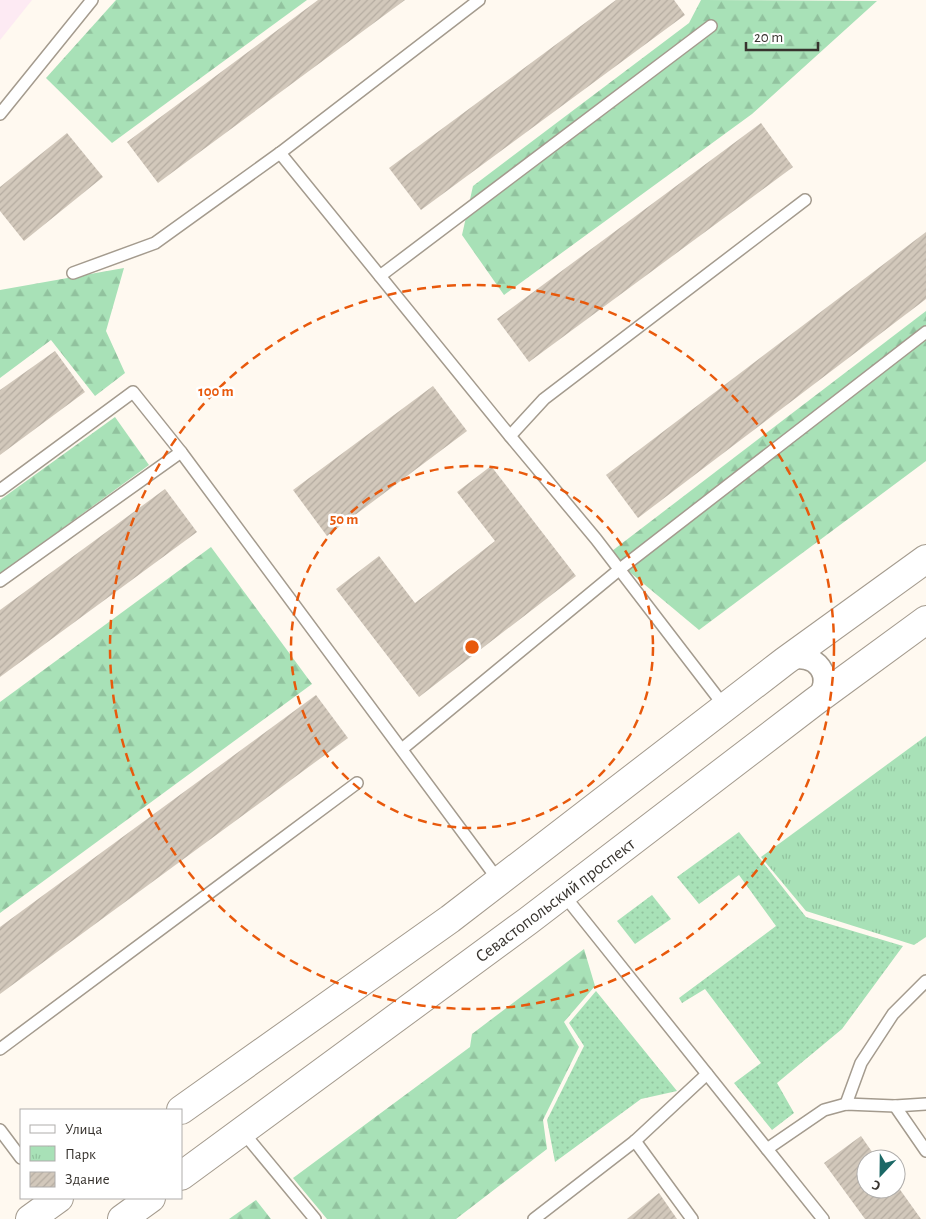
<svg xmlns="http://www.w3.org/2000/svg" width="926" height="1219" font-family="'Alegreya Sans',sans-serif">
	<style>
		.education { fill: #fdeaf3 }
		.grass { fill: url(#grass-dots) }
		.forest { fill: url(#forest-firs) }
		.park { fill: url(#park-tufts) }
		.building { fill: url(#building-hatch) }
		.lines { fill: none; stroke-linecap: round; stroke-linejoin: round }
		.service-casing { stroke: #a49b8e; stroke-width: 14 }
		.minor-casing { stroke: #a49b8e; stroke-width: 24 }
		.secondary-casing { stroke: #a49b8e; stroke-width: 30 }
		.service { stroke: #fff; stroke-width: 11 }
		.minor { stroke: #fff; stroke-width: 21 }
		.secondary { stroke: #fff; stroke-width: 28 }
		.ring { fill: none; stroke: #e8590c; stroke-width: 2.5; stroke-dasharray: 9 6 }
		.labels { text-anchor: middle; stroke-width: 5; stroke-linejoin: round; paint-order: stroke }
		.street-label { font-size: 18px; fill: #37332e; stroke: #fff }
		.centre { fill: #e8590c; stroke: #fff; stroke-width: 2.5 }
		.ring-label { font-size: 15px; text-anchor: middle; font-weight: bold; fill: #e8590c; stroke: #fff; stroke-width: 5; stroke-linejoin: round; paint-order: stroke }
	</style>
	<defs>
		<pattern id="grass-dots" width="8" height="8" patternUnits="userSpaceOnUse" patternTransform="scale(1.25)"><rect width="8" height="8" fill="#a8e1b7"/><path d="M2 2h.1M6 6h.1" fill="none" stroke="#91c29e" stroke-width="1.8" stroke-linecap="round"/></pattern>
		<pattern id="forest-firs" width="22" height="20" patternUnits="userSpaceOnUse" patternTransform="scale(1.25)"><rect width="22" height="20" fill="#a8e1b7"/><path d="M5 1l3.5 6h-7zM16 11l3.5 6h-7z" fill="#91c29e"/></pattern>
		<pattern id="park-tufts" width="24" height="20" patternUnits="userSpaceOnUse" patternTransform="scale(1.25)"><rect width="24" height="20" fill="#a8e1b7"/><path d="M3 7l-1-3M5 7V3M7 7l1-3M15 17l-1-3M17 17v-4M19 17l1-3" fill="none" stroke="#91c29e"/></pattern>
		<pattern id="building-hatch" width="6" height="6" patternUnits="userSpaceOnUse" patternTransform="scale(1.25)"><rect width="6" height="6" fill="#d2c8bb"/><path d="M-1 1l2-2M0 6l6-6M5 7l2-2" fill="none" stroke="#b5aca1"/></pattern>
	</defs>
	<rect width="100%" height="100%" fill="#fff9f0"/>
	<path class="education" d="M 0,0 L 32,0 L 0,40 Z"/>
	<g class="grass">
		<path d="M 739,832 L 806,917 L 903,946 L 842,1029 L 777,1083 L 794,1113 L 772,1130 L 734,1083 L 761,1063 L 705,989 L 682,1003 L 679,998 L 776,926 L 739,875 L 699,904 L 677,877 Z"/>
		<path d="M 652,895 L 671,919 L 635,944 L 617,921 Z"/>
		<path d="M 596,991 L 677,1091 L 641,1099 L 555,1162 L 547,1120 L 584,1046 L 569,1023 Z"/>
	</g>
	<g class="forest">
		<path d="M 116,0 L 307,0 L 112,143 L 46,78 Z"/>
		<path d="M 701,0 L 877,1 L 752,114 L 504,295 L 462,235 L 473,186 L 689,23 Z"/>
		<path d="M 124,268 L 106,331 L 125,373 L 95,396 L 51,340 L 0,378 L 0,290 Z"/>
		<path d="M 926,311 L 926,461 L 699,630 L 608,554 Z"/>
		<path d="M 115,417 L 149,465 L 0,574 L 0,500 Z"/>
		<path d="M 211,547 L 312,684 L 0,913 L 0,702 Z"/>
		<path d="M 584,949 L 595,986 L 564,1022 L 579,1047 L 543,1120 L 547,1149 L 456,1219 L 327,1219 L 293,1178 L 470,1047 L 472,1034 Z"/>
		<path d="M 256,1200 L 271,1219 L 229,1219 Z"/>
	</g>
	<path class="park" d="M 926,736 L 926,937 L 914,945 L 806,911 L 761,857 Z"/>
	<g class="building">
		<path d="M 318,0 L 405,0 L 158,183 L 127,142 Z"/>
		<path d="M 616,0 L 674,0 L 685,15 L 421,210 L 389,168 Z"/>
		<path d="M 761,123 L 793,167 L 529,362 L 497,319 Z"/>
		<path d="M 67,133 L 103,177 L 24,241 L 0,211 L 0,187 Z"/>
		<path d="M 926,232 L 926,299 L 638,518 L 606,475 Z"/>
		<path d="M 55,351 L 85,392 L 0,455 L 0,390 Z"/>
		<path d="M 433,386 L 467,431 L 327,536 L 293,490 Z"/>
		<path d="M 491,466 L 576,576 L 419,697 L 336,589 L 379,556 L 415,603 L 495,541 L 457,492 Z"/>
		<path d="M 165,489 L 197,532 L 0,677 L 0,610 Z"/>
		<path d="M 316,695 L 348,738 L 0,994 L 0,927 Z"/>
		<path d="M 861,1136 L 877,1159 L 866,1159 L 866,1189 L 896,1189 L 896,1184 L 921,1219 L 865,1219 L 824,1163 Z"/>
		<path d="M 659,1193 L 677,1219 L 627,1219 Z"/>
	</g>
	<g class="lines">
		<defs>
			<g id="service">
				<path d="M 0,114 L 92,0"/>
				<path d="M 280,153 L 510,436 L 596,539 L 725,707"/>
				<path d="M 73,273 L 155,243 L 280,153 L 479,0"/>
				<path d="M 380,276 L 711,26"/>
				<path d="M 510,436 L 544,399 L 805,200"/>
				<path d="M 0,490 L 133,392 L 181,452 L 499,881"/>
				<path d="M 0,581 L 181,452"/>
				<path d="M 402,749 L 620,569 L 926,332"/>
				<path d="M 563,894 L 823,1219"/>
				<path d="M 0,1049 L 357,783"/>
				<path d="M 846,1104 L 861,1063 L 893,1014 L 926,981"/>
				<path d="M 895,1106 L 926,1151"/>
				<path d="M 0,1130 L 21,1158"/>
				<path d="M 242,1131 L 315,1219"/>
				<path d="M 635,1141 L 692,1219"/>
				<path d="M 767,1149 L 824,1110 L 846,1104 L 895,1106 L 926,1104"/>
				<path d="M 534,1219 L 635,1141 L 707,1074"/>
			</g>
			<path id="minor" d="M 785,661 C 816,648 838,678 814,702"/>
			<g id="secondary">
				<path d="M 181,1110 L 450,919 L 785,661 L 926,559"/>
				<path d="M 181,1176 L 528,921 L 814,702 L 926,620"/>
				<path d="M 30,1219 L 59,1198"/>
				<path d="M 122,1219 L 151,1198"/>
			</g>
		</defs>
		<use href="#service" class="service-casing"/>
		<use href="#minor" class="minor-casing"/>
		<use href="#secondary" class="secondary-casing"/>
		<use href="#service" class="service"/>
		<use href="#minor" class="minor"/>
		<use href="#secondary" class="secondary"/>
	</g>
	<g class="ring">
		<circle cx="472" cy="647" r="181"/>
		<circle cx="472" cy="647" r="362"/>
	</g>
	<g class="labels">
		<g class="street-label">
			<text transform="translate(555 900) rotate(-37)" y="6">Севастопольский проспект</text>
		</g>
	</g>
	<circle cx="472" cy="647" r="8" class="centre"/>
	<g class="ring-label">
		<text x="216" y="396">100 m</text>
		<text x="344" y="524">50 m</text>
	</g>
	<rect x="20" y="1109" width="162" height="90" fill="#ffffff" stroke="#afadab"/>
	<rect x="30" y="1125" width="25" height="8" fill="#ffffff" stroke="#afadab"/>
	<text x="65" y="1134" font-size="15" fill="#37332e">Улица</text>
	<rect x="30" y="1146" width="25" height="15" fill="url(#park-tufts)" stroke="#afadab"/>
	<text x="65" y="1159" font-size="15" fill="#37332e">Парк</text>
	<rect x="30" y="1172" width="25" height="15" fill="url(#building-hatch)" stroke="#afadab"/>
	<text x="65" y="1184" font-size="15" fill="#37332e">Здание</text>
	<g transform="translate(881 1174) rotate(202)"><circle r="24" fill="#ffffff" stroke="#afadab"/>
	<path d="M0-4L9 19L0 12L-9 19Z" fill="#1b6866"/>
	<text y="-8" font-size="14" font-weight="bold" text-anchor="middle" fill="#37332e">С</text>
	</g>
	<path d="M746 42v8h72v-8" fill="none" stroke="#37332e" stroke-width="2.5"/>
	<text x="754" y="42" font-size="15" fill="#37332e" stroke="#ffffff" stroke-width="4" paint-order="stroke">20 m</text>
</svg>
